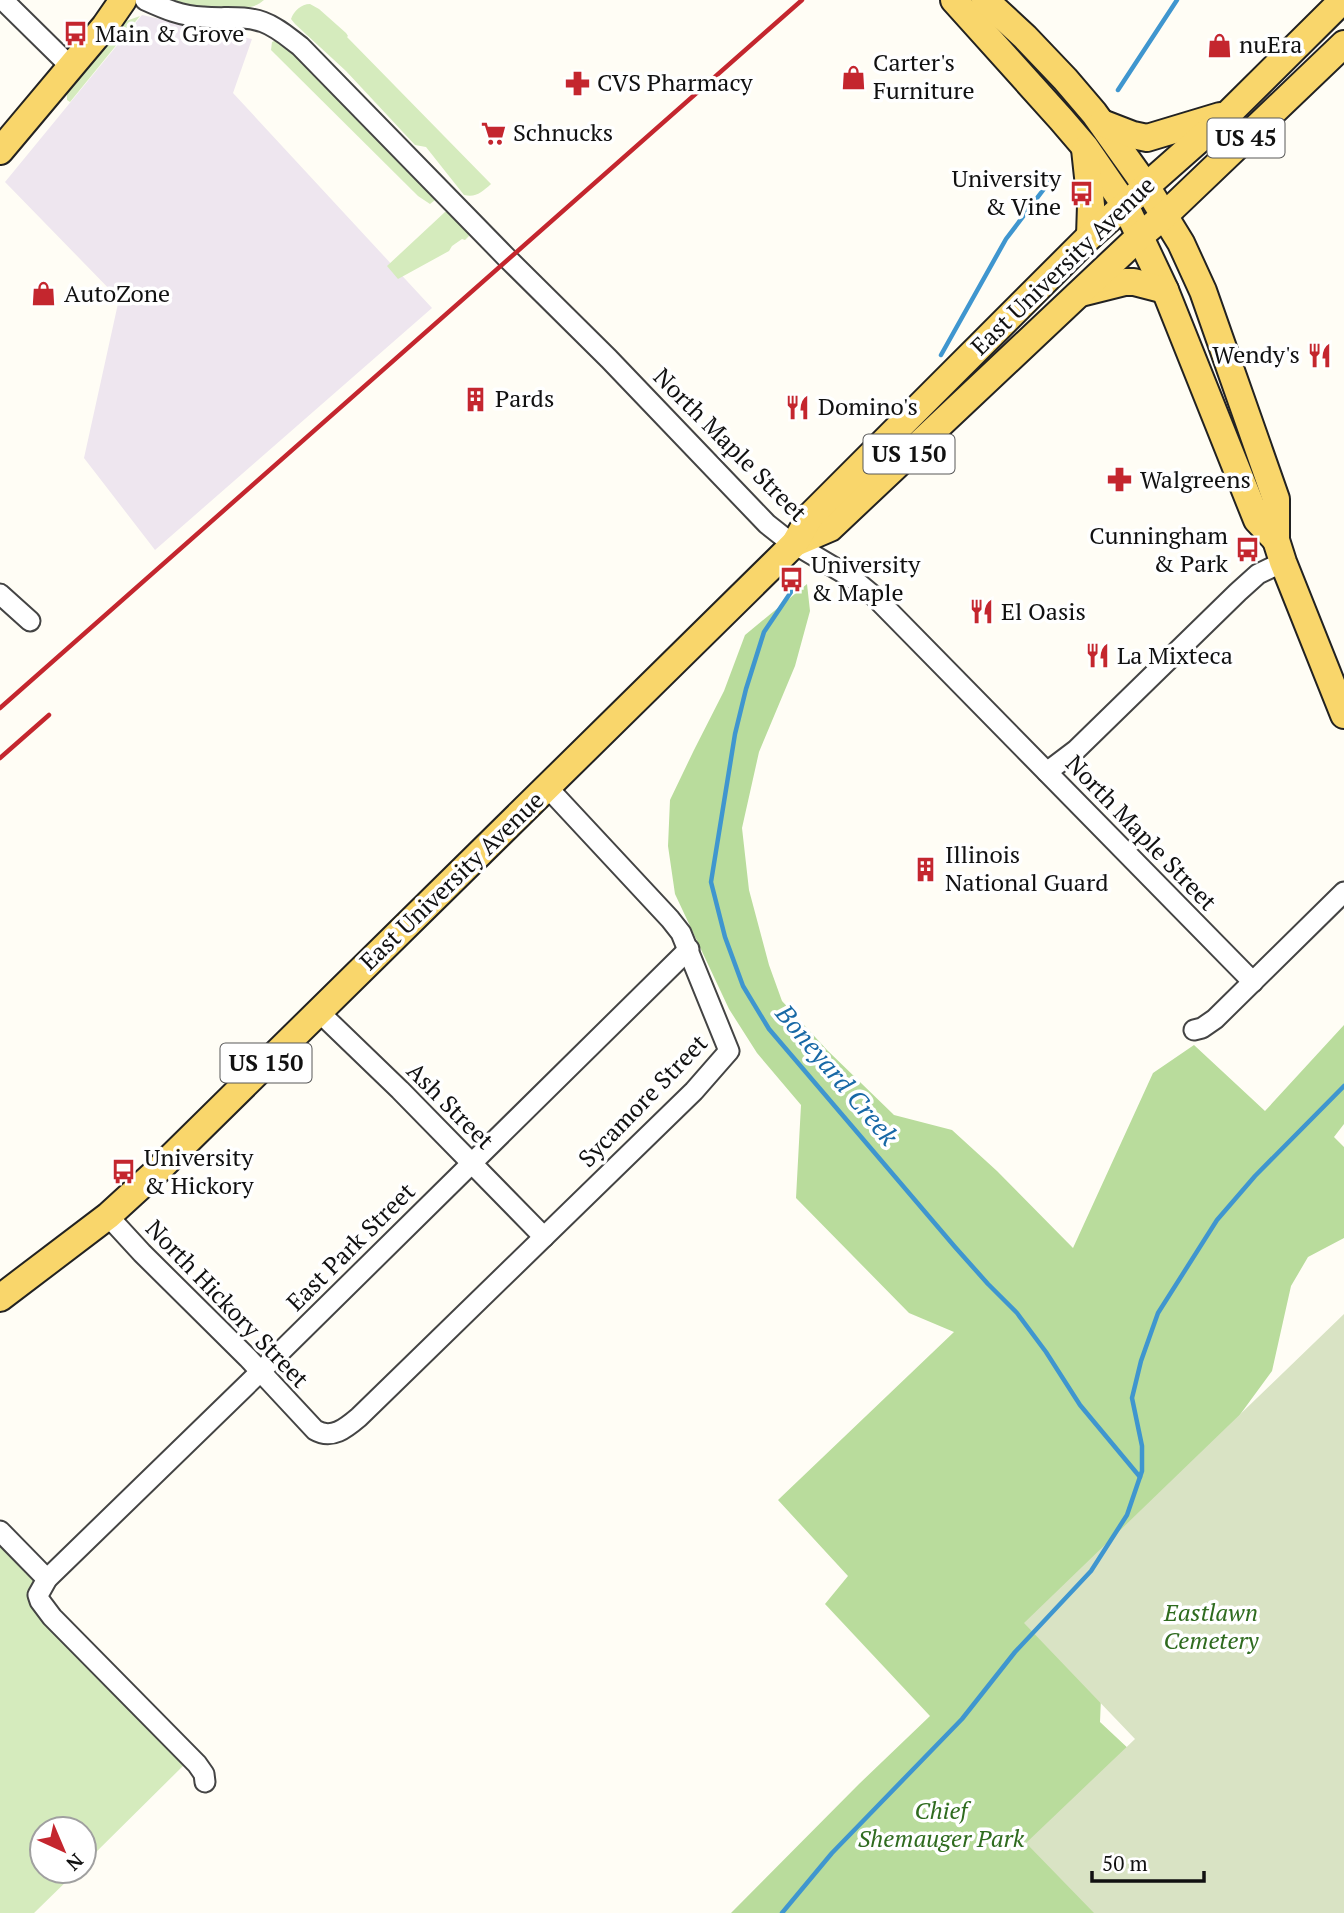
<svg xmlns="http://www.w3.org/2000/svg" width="1344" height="1913" font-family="'PT Serif',serif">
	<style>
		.industrial { fill: #eee6ef }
		.green { fill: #d5ebbd }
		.forest { fill: #b9dc9c }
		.cemetery { fill: #d9e3c4 }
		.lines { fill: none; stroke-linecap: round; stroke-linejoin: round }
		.stream { stroke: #3f96cf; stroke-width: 4.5 }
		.minor-casing { stroke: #444; stroke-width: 23 }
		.major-casing { stroke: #222; stroke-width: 30 }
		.minor { stroke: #fff; stroke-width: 19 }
		.major { stroke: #f9d66b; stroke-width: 26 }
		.rail { stroke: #c4262e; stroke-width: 4.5 }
		.labels { text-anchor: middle; stroke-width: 7; stroke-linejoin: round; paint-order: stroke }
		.shield { fill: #fff; stroke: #585858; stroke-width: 2 }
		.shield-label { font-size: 23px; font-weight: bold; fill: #111 }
		.poi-label { font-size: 24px; fill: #111; stroke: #fff; text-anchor: start }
		.street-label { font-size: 24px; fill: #111; stroke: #fff }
		.park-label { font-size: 24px; font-style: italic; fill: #2f6b1f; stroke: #fff }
		.water-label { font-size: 26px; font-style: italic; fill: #1768a6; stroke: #fff }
	</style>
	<rect width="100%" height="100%" fill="#fffdf5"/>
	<path class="industrial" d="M 142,15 L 252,39 L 233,93 L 432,308 L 155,550 L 84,458 L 119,299 L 5,182 Z"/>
	<g class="green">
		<path d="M 175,0 L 264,0 C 260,3 259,4 254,6 C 241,11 188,7 175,0 Z"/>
		<path d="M 310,4 L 319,9 L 346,33 L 348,36 L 347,37 L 491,184 C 482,192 476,198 464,195 L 426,147 L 415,145 L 346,71 L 295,24 L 291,19 C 294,11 301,4 310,4 Z"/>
		<path d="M 140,16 L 70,102 L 67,100 L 67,94 L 126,21 Z"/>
		<path d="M 280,38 L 435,195 L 435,200 L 430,204 L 418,196 L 271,50 L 272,42 Z"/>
		<path d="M 445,212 L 450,212 L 465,225 L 469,236 L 465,240 L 462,239 L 452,246 L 449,251 L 398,279 L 387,266 Z"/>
		<path d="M 0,1531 L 47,1579 L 38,1595 L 188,1761 L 84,1864 L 84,1829 L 42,1829 L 42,1871 L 77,1871 L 34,1913 L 0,1913 Z"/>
	</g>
	<path class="forest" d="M 807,584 L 810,611 L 795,666 L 759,752 L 742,828 L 749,890 L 769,965 L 782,1001 L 827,1050 L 894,1115 L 952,1130 L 997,1171 L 1073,1248 L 1153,1073 L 1194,1045 L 1265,1111 L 1344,1025 L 1344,1124 L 1334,1137 L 1344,1147 L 1344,1238 L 1308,1257 L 1291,1286 L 1272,1371 L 1162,1521 L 1103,1647 L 1100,1722 L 1147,1766 L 1280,1913 L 731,1913 L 859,1784 L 930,1716 L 825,1604 L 848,1576 L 778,1500 L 954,1332 L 909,1313 L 796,1198 L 801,1105 L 757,1053 L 729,1009 L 675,894 L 668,846 L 670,800 L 694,750 L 724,691 L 745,635 Z"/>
	<path class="cemetery" d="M 1344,1314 L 1344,1913 L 1094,1913 L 1026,1843 L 1135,1739 L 1024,1623 Z"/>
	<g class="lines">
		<g class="stream">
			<path d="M 1118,90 L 1177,0"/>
			<path d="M 941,355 L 1006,239 L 1053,177"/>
			<path d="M 793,589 L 764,632 L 746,689 L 735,734 L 711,882 L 725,937 L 743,986 L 769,1029 L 955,1247 L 988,1284 L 1017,1313 L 1046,1352 L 1080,1405 L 1140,1477"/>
			<path d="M 782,1913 L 832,1853 L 962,1719 L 1015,1652 L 1091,1571 L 1127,1515 L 1142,1471 L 1142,1446 L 1132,1398 L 1141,1361 L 1158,1313 L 1217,1220 L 1255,1176 L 1344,1086"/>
		</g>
		<defs>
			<g id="minor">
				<path d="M 3,0 L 70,66"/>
				<path d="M 145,0 C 165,9 181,16 203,17 C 223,19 243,15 263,22 C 277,27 288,37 300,46 L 507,258 L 609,359 L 767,524 L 786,539 L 852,578 L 875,597 L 1253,982"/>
				<path d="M 0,594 L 30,621"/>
				<path d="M 1047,772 L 1076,750 L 1238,592 L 1258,574 L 1283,562"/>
				<path d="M 318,1011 L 400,1090 L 544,1237"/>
				<path d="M 1194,1030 L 1202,1028 L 1215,1019 L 1344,892"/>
				<path d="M 108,1216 L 142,1253 L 248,1358 L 315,1430 C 332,1440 346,1428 359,1417 L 694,1091 L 729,1051 L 681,933 L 670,919 L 548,788"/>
				<path d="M 0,1531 L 47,1579"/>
				<path d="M 205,1782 L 204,1774 L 197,1764 L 52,1617 L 40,1601 L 38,1595 L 47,1579 L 260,1372 L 689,949"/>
			</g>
			<g id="major">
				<path d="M 954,0 L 1061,119 L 1085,147 L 1125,205 L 1165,290 L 1257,520 L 1276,540"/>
				<path d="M 985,0 L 1025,37 L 1065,79 L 1094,113 L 1146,186 L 1181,243 L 1203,291 L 1276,499 L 1276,540 L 1283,562 L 1344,715"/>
				<path d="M 1102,123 L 1133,135 L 1147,138 L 1220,116"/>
				<path d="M 1085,149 L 1091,205 L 1090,236"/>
				<path d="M 0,151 L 105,26 L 123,0"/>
				<path d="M 1081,293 L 1125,282 L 1134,282 L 1165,290"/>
				<path d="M 795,543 L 830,528 L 1140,236 L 1165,215 L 1344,44"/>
				<path d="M 0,1298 L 108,1216 L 155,1173 L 785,553 L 795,543 L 811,515 L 1090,236 L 1228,114 L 1343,0"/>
			</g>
		</defs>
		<use href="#minor" class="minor-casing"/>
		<use href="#major" class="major-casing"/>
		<use href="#minor" class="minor"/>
		<use href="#major" class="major"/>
		<g class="rail">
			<path d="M 0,708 L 802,0"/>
			<path d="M 0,758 L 49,715"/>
		</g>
	</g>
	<defs>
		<symbol id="bus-bare" viewBox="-9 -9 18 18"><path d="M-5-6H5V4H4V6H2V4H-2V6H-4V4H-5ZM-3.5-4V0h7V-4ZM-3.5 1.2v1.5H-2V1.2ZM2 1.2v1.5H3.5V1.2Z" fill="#c4262e" stroke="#fff" stroke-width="2.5" paint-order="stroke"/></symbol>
		<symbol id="shop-bare" viewBox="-9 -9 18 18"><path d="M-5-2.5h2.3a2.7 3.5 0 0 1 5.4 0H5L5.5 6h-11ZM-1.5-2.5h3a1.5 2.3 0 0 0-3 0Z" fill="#c4262e" stroke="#fff" stroke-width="2.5" paint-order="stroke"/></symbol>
		<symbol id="pharmacy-bare" viewBox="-9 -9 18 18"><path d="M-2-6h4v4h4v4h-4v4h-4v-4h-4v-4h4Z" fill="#c4262e" stroke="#fff" stroke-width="2.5" paint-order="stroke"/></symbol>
		<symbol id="supermarket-bare" viewBox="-9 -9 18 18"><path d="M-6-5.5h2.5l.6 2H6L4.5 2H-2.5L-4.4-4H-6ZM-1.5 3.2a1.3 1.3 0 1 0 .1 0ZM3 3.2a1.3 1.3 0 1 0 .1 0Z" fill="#c4262e" stroke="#fff" stroke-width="2.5" paint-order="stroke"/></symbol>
		<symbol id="restaurant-bare" viewBox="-9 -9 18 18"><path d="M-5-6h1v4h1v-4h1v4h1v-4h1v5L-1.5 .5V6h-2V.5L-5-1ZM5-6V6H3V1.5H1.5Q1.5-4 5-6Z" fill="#c4262e" stroke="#fff" stroke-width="2.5" paint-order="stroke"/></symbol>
		<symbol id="building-bare" viewBox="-9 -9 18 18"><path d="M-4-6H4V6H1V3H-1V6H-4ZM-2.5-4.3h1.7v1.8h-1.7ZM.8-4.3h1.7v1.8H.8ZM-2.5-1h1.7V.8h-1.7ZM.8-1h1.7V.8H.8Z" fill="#c4262e" stroke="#fff" stroke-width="2.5" paint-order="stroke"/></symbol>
	</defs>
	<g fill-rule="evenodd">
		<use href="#bus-bare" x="58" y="16" width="35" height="35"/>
		<use href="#shop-bare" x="1202" y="28" width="35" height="35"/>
		<use href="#shop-bare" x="836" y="60" width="35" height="35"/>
		<use href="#pharmacy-bare" x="560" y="66" width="35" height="35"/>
		<use href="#supermarket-bare" x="476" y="116" width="35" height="35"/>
		<use href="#bus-bare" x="1064" y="176" width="35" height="35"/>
		<use href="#shop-bare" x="26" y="276" width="35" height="35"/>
		<use href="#restaurant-bare" x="1302" y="338" width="35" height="35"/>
		<use href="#building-bare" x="458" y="382" width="35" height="35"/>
		<use href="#restaurant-bare" x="780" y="390" width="35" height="35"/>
		<use href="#pharmacy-bare" x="1102" y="462" width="35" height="35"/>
		<use href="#bus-bare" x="1230" y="532" width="35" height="35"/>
		<use href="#bus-bare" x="774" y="562" width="35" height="35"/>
		<use href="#restaurant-bare" x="964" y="594" width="35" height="35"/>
		<use href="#restaurant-bare" x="1080" y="638" width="35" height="35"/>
		<use href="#building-bare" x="908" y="852" width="35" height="35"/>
		<use href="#bus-bare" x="106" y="1154" width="35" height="35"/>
	</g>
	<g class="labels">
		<g class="shield">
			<rect x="1207.5" y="118.5" width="77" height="39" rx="5"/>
			<rect x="863.5" y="434.5" width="91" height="39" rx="5"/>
			<rect x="220.5" y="1043.5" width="91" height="39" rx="5"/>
		</g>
		<g class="shield-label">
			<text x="1246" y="146">US 45</text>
			<text x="909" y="462">US 150</text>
			<text x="266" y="1071">US 150</text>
		</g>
		<g class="poi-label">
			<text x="95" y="42">Main &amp; Grove</text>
			<text x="1239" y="53">nuEra</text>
			<text x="873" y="71">Carter's<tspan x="873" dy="28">Furniture</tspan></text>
			<text x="597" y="91">CVS Pharmacy</text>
			<text x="513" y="141">Schnucks</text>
			<text x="1061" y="187" text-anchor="end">University<tspan x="1061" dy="28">&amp; Vine</tspan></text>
			<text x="64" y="302">AutoZone</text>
			<text x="1300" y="363" text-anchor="end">Wendy's</text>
			<text x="495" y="407">Pards</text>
			<text x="818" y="415">Domino's</text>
			<text x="1140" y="488">Walgreens</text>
			<text x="1228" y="544" text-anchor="end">Cunningham<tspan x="1228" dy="28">&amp; Park</tspan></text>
			<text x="811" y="573">University<tspan x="811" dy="28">&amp; Maple</tspan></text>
			<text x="1001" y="620">El Oasis</text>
			<text x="1117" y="664">La Mixteca</text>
			<text x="945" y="863">Illinois<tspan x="945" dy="28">National Guard</tspan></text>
			<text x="144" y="1166">University<tspan x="144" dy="28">&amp; Hickory</tspan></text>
		</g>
		<g class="street-label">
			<text transform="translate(1063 266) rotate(-44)" y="8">East University Avenue</text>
			<text transform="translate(730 445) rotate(45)" y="8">North Maple Street</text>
			<text transform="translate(1141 833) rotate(46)" y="8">North Maple Street</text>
			<text transform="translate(452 881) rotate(-44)" y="8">East University Avenue</text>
			<text transform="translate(643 1101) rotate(-46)" y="8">Sycamore Street</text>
			<text transform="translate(450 1106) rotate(45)" y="8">Ash Street</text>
			<text transform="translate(351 1247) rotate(-45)" y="8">East Park Street</text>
			<text transform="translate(227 1304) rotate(46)" y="8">North Hickory Street</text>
		</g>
		<g class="park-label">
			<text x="1211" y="1621">Eastlawn<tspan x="1211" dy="28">Cemetery</tspan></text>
			<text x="941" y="1819">Chief<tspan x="941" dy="28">Shemauger Park</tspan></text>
		</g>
		<g class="water-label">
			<text transform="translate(837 1075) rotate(50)" y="9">Boneyard Creek</text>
		</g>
	</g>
	<g transform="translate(63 1850) rotate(136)"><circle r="33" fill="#ffffff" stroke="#a0a0a0" stroke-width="2"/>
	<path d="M0-5L12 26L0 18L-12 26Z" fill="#c4262e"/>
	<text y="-10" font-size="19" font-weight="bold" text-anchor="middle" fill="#111111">N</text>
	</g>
	<path d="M1092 1871v10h112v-10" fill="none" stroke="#111111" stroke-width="3.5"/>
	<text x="1102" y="1871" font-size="21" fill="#111111" stroke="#ffffff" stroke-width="5" paint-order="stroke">50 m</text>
</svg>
